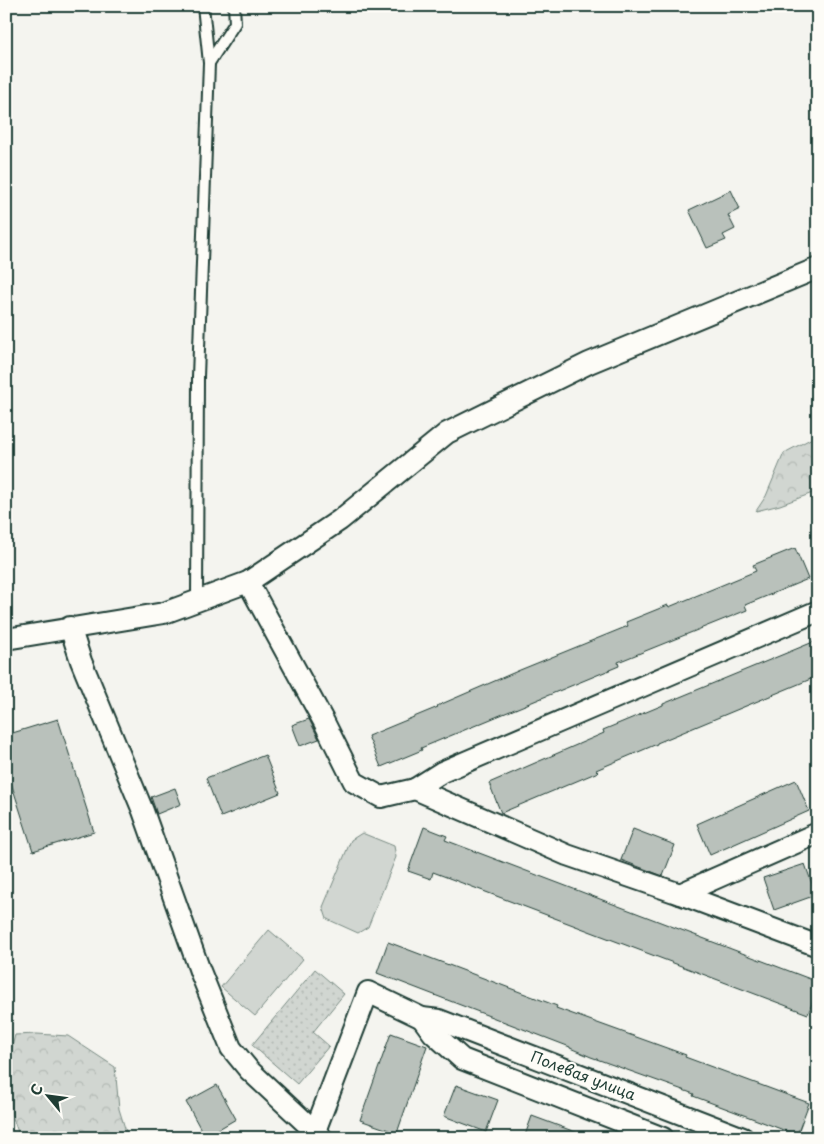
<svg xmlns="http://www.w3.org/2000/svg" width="824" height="1144" font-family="'Playpen Sans',sans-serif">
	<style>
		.grass { fill: #d1d6d1; stroke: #788a82 }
		.forest { fill: url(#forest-crowns); stroke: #788a82 }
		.park { fill: url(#park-dots); stroke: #788a82 }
		.building { fill: #b9c1bb; stroke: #1f3d34 }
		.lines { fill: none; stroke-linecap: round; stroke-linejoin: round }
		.service-casing { stroke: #1f3d34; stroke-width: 14 }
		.minor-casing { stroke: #1f3d34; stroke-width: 24 }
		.service { stroke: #fdfcf7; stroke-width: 10 }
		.minor { stroke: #fdfcf7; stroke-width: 20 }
		.labels { text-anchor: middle; stroke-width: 4.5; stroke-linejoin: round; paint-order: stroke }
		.street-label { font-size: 15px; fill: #1f3d34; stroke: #fdfcf7 }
	</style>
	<defs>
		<pattern id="forest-crowns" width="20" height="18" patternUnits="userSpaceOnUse" patternTransform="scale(1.25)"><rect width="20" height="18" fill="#d1d6d1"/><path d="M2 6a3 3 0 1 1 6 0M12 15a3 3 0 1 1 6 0" fill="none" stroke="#b3b9b4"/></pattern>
		<pattern id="park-dots" width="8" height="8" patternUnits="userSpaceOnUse" patternTransform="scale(1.25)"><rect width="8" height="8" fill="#d1d6d1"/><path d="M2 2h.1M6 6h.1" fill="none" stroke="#b3b9b4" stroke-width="1.8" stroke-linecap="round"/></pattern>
	</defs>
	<rect width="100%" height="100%" fill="#f4f4ef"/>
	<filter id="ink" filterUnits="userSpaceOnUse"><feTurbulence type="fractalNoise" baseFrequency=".02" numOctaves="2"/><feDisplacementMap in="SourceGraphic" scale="10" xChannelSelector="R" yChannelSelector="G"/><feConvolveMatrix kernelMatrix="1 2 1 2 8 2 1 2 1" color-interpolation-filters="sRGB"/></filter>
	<g filter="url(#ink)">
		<g class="grass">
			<path d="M 362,833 L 394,846 L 396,857 L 368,927 L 358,933 L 327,919 L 323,907 L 351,840 Z"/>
			<path d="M 269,930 L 303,959 L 255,1016 L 221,987 Z"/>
		</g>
		<g class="forest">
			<path d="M 818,435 L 818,491 L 780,505 L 756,511 L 766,496 L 784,453 Z"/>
			<path d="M 37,1034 L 68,1036 L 115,1067 L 119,1109 L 128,1138 L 20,1138 L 12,1115 L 8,1063 L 15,1035 Z"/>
		</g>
		<path class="park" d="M 315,969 L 344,994 L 313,1032 L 329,1046 L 297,1084 L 252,1045 Z"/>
		<g class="building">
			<path d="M 731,190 L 740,209 L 728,215 L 735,229 L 723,235 L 726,240 L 707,248 L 689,210 Z"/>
			<path d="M 795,548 L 808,579 L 745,605 L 747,610 L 618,662 L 619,666 L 421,748 L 422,750 L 381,767 L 368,736 L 438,707 L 437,706 L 520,670 L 628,626 L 626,622 L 668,605 L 669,607 L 756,571 L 753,565 Z"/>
			<path d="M 818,640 L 818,676 L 657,743 L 657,744 L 596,770 L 598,772 L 501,813 L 489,783 L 604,733 L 603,730 L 663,705 L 663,704 Z"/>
			<path d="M 58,719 L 94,832 L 33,851 L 6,767 L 6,735 Z"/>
			<path d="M 309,719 L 319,739 L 300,746 L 292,725 Z"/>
			<path d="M 265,755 L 280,793 L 221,817 L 206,778 Z"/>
			<path d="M 796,780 L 809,811 L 710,855 L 697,824 Z"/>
			<path d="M 175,788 L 181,804 L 157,814 L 151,797 Z"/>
			<path d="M 424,827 L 447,836 L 445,840 L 818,982 L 818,988 L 808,1014 L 433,872 L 431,879 L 408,871 Z"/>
			<path d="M 633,829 L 675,845 L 663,876 L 621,860 Z"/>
			<path d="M 805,864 L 816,895 L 774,910 L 763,878 Z"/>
			<path d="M 388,942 L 557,1006 L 556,1008 L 686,1055 L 685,1057 L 809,1103 L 797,1135 L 693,1096 L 694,1094 L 591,1057 L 570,1048 L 570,1047 L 377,973 Z"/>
			<path d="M 391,1033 L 427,1046 L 397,1133 L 360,1120 Z"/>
			<path d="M 217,1085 L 236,1119 L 205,1137 L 186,1102 Z"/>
			<path d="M 456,1085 L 498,1100 L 486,1132 L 444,1116 Z"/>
			<path d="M 532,1116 L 586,1136 L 585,1138 L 524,1138 Z"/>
		</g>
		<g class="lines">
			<defs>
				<g id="service">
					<path d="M 209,63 L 235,23 L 234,6"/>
					<path d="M 197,600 L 198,377 L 209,63 L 203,6"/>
				</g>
				<g id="minor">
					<path d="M 248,582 L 324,722 L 354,782 L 381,797 L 415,789 L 567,855 L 680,894 L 818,946"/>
					<path d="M 70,627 L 81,661 L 143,811 L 200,971 L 231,1048 L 249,1070 L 322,1138"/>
					<path d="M 6,639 L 164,613 L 248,582 L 340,520 L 447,433 L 589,363 L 818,268"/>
					<path d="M 415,789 L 442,772 L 818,611"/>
					<path d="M 680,894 L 818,833"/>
					<path d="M 422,1018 L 433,1033 L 462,1059 L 663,1138"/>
					<path d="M 315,1131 L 368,992 L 422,1018 L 439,1020 L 743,1138"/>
				</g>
			</defs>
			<use href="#service" class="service-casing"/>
			<use href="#minor" class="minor-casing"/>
			<use href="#service" class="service"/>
			<use href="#minor" class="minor"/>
		</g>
	</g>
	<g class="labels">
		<g class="street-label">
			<text transform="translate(583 1076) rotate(21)" y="5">Полевая улица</text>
		</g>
	</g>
	<rect width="824" height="1144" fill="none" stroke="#fdfcf7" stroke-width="25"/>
	<rect x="12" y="12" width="799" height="1119" fill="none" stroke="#1f3d34" stroke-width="2" filter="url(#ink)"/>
	<g transform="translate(48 1096) rotate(299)" stroke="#fdfcf7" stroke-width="4" paint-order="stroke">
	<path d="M0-4L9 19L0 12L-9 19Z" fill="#1f3d34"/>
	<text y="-8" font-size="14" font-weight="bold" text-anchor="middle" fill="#1f3d34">С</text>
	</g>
</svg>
